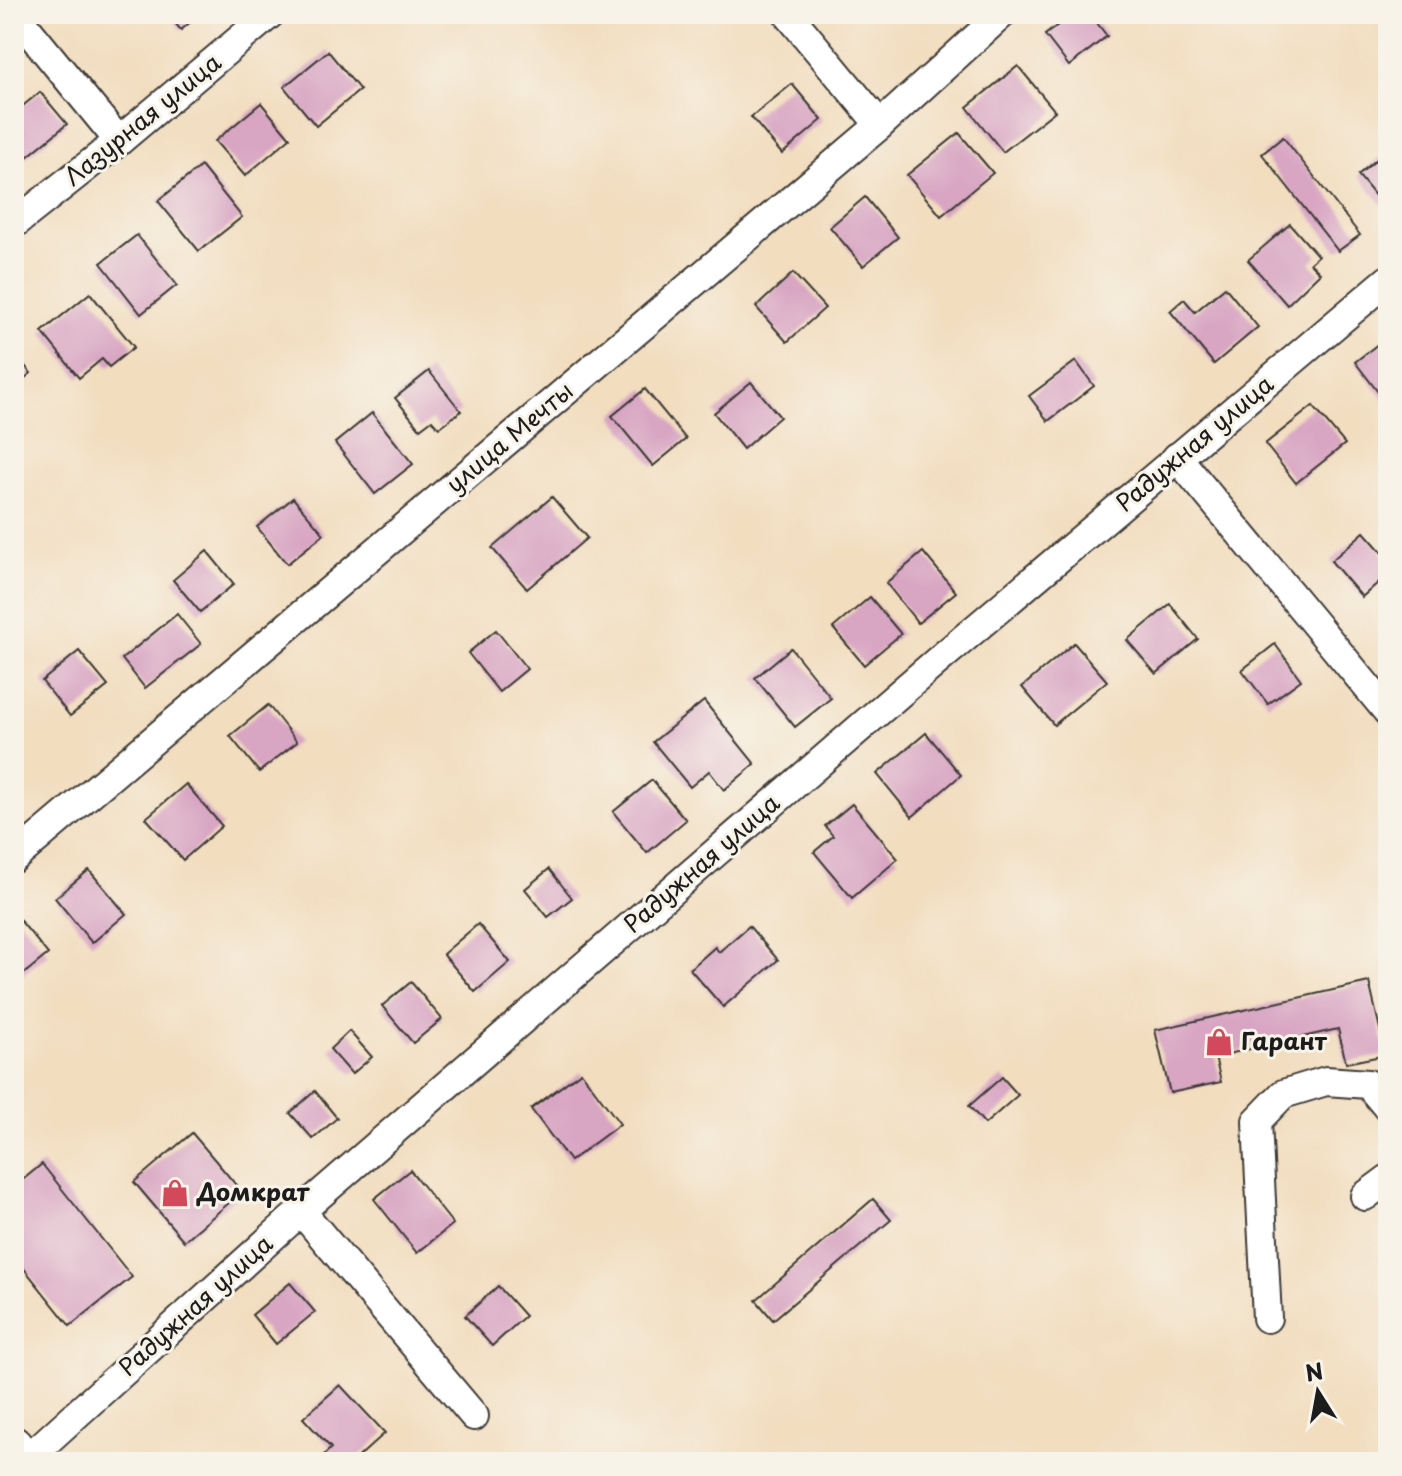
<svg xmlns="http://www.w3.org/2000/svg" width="1402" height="1476" font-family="'Playpen Sans',sans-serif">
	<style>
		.building { fill: #d8a5c3 }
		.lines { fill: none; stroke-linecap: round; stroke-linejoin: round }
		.minor-casing { stroke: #3c3934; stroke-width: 32 }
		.major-casing { stroke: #3c3934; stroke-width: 38 }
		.minor { stroke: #fff; stroke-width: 28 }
		.major { stroke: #fff; stroke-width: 34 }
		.labels { text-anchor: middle; stroke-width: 6; stroke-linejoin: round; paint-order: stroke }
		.street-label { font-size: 24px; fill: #1c1c1c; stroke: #f7f3e8 }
		.poi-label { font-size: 24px; font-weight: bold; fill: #1c1c1c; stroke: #f7f3e8; text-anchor: start }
	</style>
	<rect width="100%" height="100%" fill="#f7f3e8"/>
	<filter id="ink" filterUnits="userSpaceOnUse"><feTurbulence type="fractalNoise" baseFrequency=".0125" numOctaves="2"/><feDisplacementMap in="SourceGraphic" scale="16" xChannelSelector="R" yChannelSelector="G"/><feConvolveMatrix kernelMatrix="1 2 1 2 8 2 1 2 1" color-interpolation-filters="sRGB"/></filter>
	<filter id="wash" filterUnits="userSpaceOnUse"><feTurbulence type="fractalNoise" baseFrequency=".006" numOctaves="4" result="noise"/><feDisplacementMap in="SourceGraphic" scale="32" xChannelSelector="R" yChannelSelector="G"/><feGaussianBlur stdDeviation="1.8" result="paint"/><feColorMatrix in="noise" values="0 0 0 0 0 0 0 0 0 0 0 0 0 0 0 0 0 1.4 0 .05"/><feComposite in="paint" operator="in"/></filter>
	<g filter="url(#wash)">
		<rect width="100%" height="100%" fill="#f2ddbf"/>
		<g id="blocks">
			<g class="building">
				<path d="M 167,14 L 200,14 L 181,30 Z"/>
				<path d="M 1072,14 L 1090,14 L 1107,36 L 1069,66 L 1045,35 Z"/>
				<path d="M 328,51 L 360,90 L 316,126 L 284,87 Z"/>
				<path d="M 1018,66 L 1055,111 L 1003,152 L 967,107 Z"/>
				<path d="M 792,84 L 822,120 L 782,154 L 751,117 Z"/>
				<path d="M 40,92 L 67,124 L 27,157 L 14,140 L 14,113 Z"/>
				<path d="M 261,103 L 290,138 L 245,176 L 215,141 Z"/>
				<path d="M 959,133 L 993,173 L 941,216 L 907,175 Z"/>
				<path d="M 1283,137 L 1360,235 L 1338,251 L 1262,154 Z"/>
				<path d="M 1388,150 L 1388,207 L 1386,209 L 1358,175 Z"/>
				<path d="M 201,166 L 242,217 L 199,251 L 158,201 Z"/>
				<path d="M 865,197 L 898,237 L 863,266 L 830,227 Z"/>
				<path d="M 1290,224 L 1318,256 L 1310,263 L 1320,273 L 1287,305 L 1248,260 Z"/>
				<path d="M 137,235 L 177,285 L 141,314 L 101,263 Z"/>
				<path d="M 793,273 L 825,308 L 787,342 L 756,307 Z"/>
				<path d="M 1225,287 L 1258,327 L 1214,364 L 1170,311 L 1184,299 L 1195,312 Z"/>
				<path d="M 90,293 L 134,347 L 109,367 L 102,359 L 79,378 L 42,332 Z"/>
				<path d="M 1388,336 L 1388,405 L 1355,362 Z"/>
				<path d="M 14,353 L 31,373 L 14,387 Z"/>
				<path d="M 1076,361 L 1094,386 L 1048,421 L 1029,396 Z"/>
				<path d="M 429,371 L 461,411 L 439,428 L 432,420 L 420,429 L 395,398 Z"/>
				<path d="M 751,382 L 780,417 L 743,449 L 714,413 Z"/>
				<path d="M 645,389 L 686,439 L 653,466 L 612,416 Z"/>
				<path d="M 1313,406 L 1345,444 L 1296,483 L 1265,444 Z"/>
				<path d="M 372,413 L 413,464 L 375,494 L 335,443 Z"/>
				<path d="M 552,497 L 587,538 L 527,589 L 492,548 Z"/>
				<path d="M 293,498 L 324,534 L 287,564 L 257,527 Z"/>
				<path d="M 1364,532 L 1388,559 L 1388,574 L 1362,597 L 1331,561 Z"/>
				<path d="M 207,551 L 234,584 L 200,612 L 173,580 Z"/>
				<path d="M 923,552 L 956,592 L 918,623 L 886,583 Z"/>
				<path d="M 870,597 L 901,634 L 864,665 L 833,628 Z"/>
				<path d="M 1170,604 L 1198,639 L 1156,674 L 1127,640 Z"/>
				<path d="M 177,614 L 201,644 L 145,688 L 122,659 Z"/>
				<path d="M 496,630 L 527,669 L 499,692 L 468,653 Z"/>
				<path d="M 1074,643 L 1107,681 L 1054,725 L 1022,687 Z"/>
				<path d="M 1275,644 L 1301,680 L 1268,704 L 1242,670 Z"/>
				<path d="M 791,648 L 831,698 L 795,727 L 755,678 Z"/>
				<path d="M 79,651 L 108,686 L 70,716 L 42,681 Z"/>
				<path d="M 704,701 L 755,764 L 724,790 L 709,771 L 690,787 L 653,742 Z"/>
				<path d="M 268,705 L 297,742 L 259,772 L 230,736 Z"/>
				<path d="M 926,733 L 961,775 L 912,817 L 877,774 Z"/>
				<path d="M 652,780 L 686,820 L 647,853 L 613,812 Z"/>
				<path d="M 186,784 L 222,826 L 183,860 L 146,818 Z"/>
				<path d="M 852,804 L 898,859 L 852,898 L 814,852 L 833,836 L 825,826 Z"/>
				<path d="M 549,869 L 572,898 L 548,917 L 525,889 Z"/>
				<path d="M 89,870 L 126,914 L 92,943 L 55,898 Z"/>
				<path d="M 14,913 L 48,954 L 14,982 Z"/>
				<path d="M 478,924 L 510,962 L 475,992 L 443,954 Z"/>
				<path d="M 749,926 L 778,960 L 723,1007 L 690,969 L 715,947 L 719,952 Z"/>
				<path d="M 411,982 L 442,1019 L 413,1043 L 382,1006 Z"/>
				<path d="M 1369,982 L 1386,1055 L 1346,1063 L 1338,1029 L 1215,1057 L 1221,1082 L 1170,1093 L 1155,1030 Z"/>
				<path d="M 349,1031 L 372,1057 L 352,1074 L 330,1049 Z"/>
				<path d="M 581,1072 L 620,1124 L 570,1161 L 531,1109 Z"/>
				<path d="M 1002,1077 L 1018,1095 L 985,1124 L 969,1106 Z"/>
				<path d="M 315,1091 L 337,1118 L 313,1139 L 290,1113 Z"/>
				<path d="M 192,1133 L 242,1192 L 184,1241 L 134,1182 Z"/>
				<path d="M 42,1164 L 132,1277 L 70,1326 L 14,1256 L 14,1187 Z"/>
				<path d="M 410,1170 L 453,1224 L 417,1253 L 374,1199 Z"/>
				<path d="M 873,1199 L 891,1220 L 773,1320 L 756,1300 Z"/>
				<path d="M 290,1283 L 315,1312 L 276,1344 L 252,1315 Z"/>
				<path d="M 498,1286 L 525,1316 L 492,1346 L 465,1316 Z"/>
				<path d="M 340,1385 L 385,1433 L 353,1462 L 327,1462 L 322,1457 L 331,1448 L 303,1418 Z"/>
			</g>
		</g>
	</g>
	<g filter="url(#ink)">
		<use href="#blocks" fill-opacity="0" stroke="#3c3934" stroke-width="2"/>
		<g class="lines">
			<defs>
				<g id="minor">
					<path d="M 15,14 L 119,141"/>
					<path d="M 788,14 L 880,125"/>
					<path d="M 14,224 L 119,141 L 270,14"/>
					<path d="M 1177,457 L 1388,712"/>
					<path d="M 14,858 L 880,125 L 1002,14"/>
					<path d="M 1365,1196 L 1388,1179"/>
					<path d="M 301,1211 L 474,1416"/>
					<path d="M 1267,1318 L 1257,1121 L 1283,1094 L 1326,1081 L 1368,1084 L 1388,1108"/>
					<path d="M 26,1460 L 301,1211 L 936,662 L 1388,280"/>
				</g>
				<path id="major" d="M 14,1444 L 28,1462"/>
			</defs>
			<use href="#minor" class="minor-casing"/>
			<use href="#major" class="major-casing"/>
			<use href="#minor" class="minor"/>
			<use href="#major" class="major"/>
		</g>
	</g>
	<defs>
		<symbol id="shop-bare" viewBox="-9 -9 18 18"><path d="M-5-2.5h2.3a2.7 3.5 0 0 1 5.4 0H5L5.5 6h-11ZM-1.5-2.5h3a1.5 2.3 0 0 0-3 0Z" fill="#d1495b" stroke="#f7f3e8" stroke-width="2.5" paint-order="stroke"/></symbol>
	</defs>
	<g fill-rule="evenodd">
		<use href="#shop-bare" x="1199" y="1022" width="40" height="40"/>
		<use href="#shop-bare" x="155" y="1173" width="40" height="40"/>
	</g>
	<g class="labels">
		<g class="street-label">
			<text transform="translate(143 120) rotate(-39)" y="8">Лазурная улица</text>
			<text transform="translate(510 438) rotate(-40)" y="8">улица Мечты</text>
			<text transform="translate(1195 444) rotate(-40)" y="8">Радужная улица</text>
			<text transform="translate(702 864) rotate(-41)" y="8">Радужная улица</text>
			<text transform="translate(196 1306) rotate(-42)" y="8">Радужная улица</text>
		</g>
		<g class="poi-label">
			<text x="1241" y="1050">Гарант</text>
			<text x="197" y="1201">Домкрат</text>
		</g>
	</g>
	<rect width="1402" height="1476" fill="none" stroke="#f7f3e8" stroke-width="48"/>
	<g transform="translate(1318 1392) rotate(349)" stroke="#f7f3e8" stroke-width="6" paint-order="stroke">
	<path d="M0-6L14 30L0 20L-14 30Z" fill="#1c1c1c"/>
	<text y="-12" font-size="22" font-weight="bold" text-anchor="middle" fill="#1c1c1c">N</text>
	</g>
</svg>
